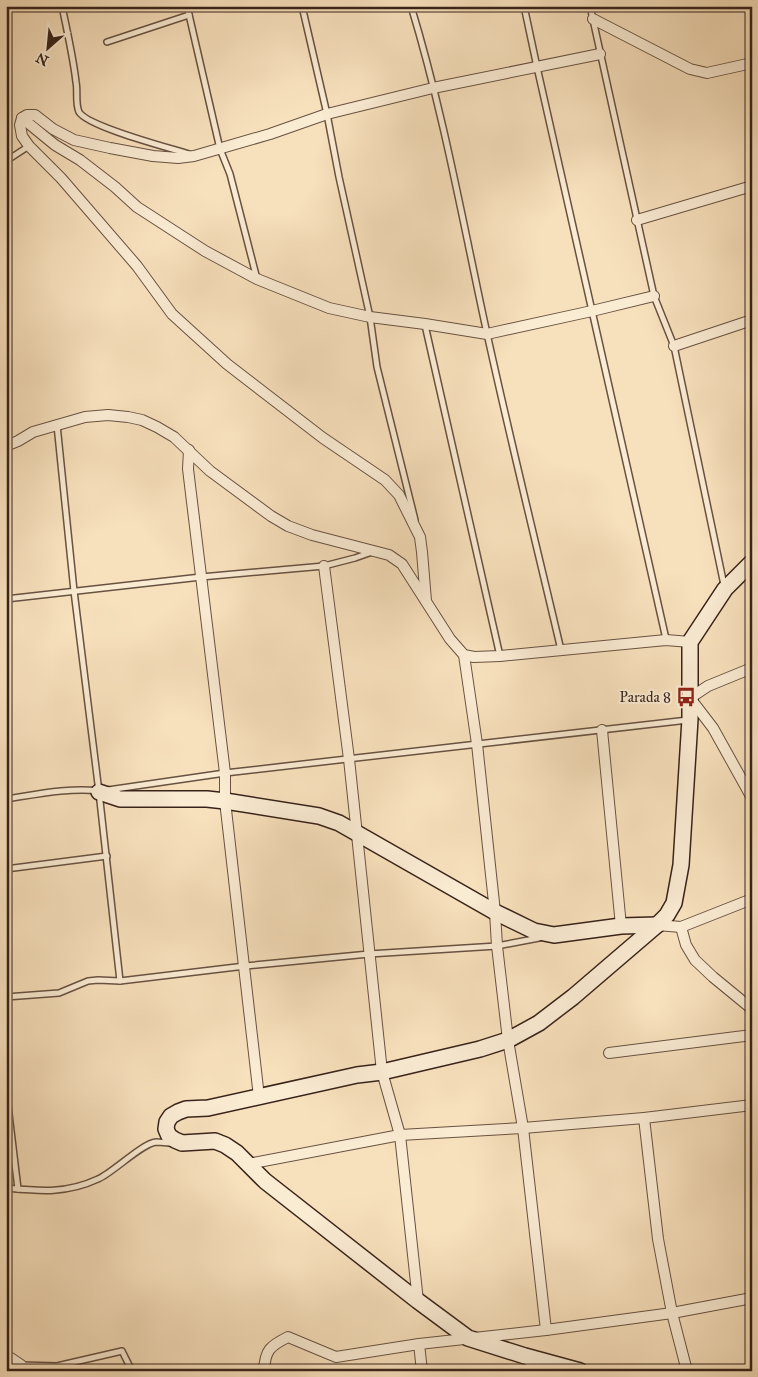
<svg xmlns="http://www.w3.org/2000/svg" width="758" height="1377" font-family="'IM FELL Great Primer',serif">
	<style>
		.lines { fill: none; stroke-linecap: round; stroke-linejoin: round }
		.lane-casing { stroke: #685242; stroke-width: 8 }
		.street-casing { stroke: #685242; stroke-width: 12 }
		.secondary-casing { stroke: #38231a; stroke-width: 18 }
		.lane { stroke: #faebd3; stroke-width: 5 }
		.street { stroke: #faebd3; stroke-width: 10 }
		.secondary { stroke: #faebd3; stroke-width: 15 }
		.labels { text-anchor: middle; stroke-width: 4; stroke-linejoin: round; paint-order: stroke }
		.poi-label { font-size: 15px; fill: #38231a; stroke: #faebd3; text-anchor: end }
	</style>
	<rect width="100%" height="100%" fill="#f7e0bc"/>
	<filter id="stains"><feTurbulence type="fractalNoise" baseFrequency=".004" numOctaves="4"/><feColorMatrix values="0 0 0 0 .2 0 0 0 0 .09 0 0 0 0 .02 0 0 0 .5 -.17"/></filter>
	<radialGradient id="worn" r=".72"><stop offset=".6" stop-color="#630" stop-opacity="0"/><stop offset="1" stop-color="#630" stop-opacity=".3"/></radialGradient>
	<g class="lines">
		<defs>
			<g id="lane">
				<path d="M 62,6 C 67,31 73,56 76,82 C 78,91 75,103 79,112 C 88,127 170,148 189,154"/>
				<path d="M 187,6 L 220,149 L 230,174 L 257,279"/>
				<path d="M 302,6 L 327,114 L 339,177 L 370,317 L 377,367 L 415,520"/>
				<path d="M 411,6 C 442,108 461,212 483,315 C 507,427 535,539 561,650"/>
				<path d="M 524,6 L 537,67 L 666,639"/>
				<path d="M 590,6 L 654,296 L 674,346 L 724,585"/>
				<path d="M 107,42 L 189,15"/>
				<path d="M 6,161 L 29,146"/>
				<path d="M 425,325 L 500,656"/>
				<path d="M 57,425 L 74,591 L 99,792 L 120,981"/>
				<path d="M 6,599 L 201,577 L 324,566 L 355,558 L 372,552"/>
				<path d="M 108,790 L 225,773 L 688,720"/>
				<path d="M 6,799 C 33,795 72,787 98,791"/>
				<path d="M 6,869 L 107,856"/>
				<path d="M 6,997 L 59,993 L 88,981 L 98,980 L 120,981 L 245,966 L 369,954 L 497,946 L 539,938"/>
				<path d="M 6,1089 L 18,1189"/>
				<path d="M 6,1188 C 39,1191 66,1194 98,1179 C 114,1172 141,1144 156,1142 C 161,1142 167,1143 172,1143"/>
				<path d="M 21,1365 L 57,1366 L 122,1351 L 132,1371"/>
			</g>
			<g id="street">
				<path d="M 593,19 L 690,69 L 707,73 L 752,63"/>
				<path d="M 22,118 L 55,145 L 80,160 L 115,187 L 137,207 L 205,251 L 257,279 L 329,308 L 370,317 L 425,324 L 487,334 L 592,311 L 654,296"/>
				<path d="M 637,220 L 752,186"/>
				<path d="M 674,346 L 752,320"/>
				<path d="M 6,446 L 18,441 L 33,432 L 85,417 L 108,415 L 128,417 L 142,420 L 157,427 L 174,437 L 210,471 L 271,516 L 288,526 L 312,535 L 389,555 L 402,564 L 450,639 L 464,655 L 474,657 L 500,656 L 666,640 L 690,642"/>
				<path d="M 189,450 L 188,469 L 225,773 L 225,801 L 259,1097"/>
				<path d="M 324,566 L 349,759 L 382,1072 L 400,1135 L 418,1301"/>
				<path d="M 426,601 L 422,552 L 420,537 L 399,495 L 385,480 L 323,438 L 227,364 L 172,314 L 137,266 L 61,178 L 29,146 L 22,136 L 20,125 L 22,118 L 27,115 L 35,115 L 53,129 L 74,140 L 110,148 L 153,156 L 178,158 L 194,156 L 270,134 L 327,114 L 433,88 L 600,54"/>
				<path d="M 464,655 L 477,744 L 495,912 L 497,946 L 508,1040 L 523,1128 L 546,1330"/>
				<path d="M 752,668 L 708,686 L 690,698 L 713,728 L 752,798"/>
				<path d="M 602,730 L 621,926"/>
				<path d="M 657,925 L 681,927 L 752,899"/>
				<path d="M 681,927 L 686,945 L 695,960 L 713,977 L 752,1009"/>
				<path d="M 609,1053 L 752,1035"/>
				<path d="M 644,1118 L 658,1239 L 672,1313 L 687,1371"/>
				<path d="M 248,1164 L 400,1135 L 523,1128 L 644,1118 L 752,1105"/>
				<path d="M 419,1344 L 422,1371"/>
				<path d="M 6,1355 L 21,1365 L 23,1371"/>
				<path d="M 525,1356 L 538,1371"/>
				<path d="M 264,1371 C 265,1350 270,1346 288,1337 L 336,1357 L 419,1344 L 546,1330 L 672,1313 L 752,1298"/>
			</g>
			<g id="secondary">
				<path d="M 99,792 L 120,799 L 207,799 L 225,801 L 319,816 L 339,823 L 495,912 L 534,931 L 554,935 L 621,926 L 657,925"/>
				<path d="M 580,1371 L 525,1356 L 468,1338 L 418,1301 L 265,1181 L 237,1153 L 225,1145 L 215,1141 L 182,1143 L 175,1140 L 169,1136 L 166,1129 L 167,1122 L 171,1116 L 178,1112 L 186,1109 L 208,1108 L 357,1075 L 382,1072 L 480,1049 L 508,1040 L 539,1023 L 573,997 L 657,925 L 667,915 L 674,903 L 681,865 L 690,719 L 690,642 L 725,589 L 752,562"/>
			</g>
		</defs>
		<use href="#lane" class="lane-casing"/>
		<use href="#street" class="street-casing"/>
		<use href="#secondary" class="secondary-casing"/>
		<use href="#lane" class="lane"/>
		<use href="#street" class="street"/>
		<use href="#secondary" class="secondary"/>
	</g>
	<defs>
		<symbol id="bus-bare" viewBox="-9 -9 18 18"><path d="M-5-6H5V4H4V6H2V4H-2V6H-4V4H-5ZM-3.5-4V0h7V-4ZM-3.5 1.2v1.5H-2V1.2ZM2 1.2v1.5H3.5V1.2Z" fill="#8f2418" stroke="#faebd3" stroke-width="2.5" paint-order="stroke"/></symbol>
	</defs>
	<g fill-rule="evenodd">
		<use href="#bus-bare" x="672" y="683" width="28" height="28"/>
	</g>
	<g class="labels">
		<g class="poi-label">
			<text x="671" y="702">Parada 8</text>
		</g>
	</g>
	<rect width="758" height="1377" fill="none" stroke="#f7e0bc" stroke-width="25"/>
	<rect x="8" y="8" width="743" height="1362" fill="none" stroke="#38231a" stroke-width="2.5"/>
	<rect x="12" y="12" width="733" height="1352" fill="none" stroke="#38231a"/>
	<g transform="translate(48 48) rotate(207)" stroke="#faebd3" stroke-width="4" paint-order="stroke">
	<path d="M0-4L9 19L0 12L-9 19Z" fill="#38231a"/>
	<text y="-8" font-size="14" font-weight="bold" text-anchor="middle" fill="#38231a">N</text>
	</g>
	<rect width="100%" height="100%" filter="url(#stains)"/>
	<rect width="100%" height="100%" fill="url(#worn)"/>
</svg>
